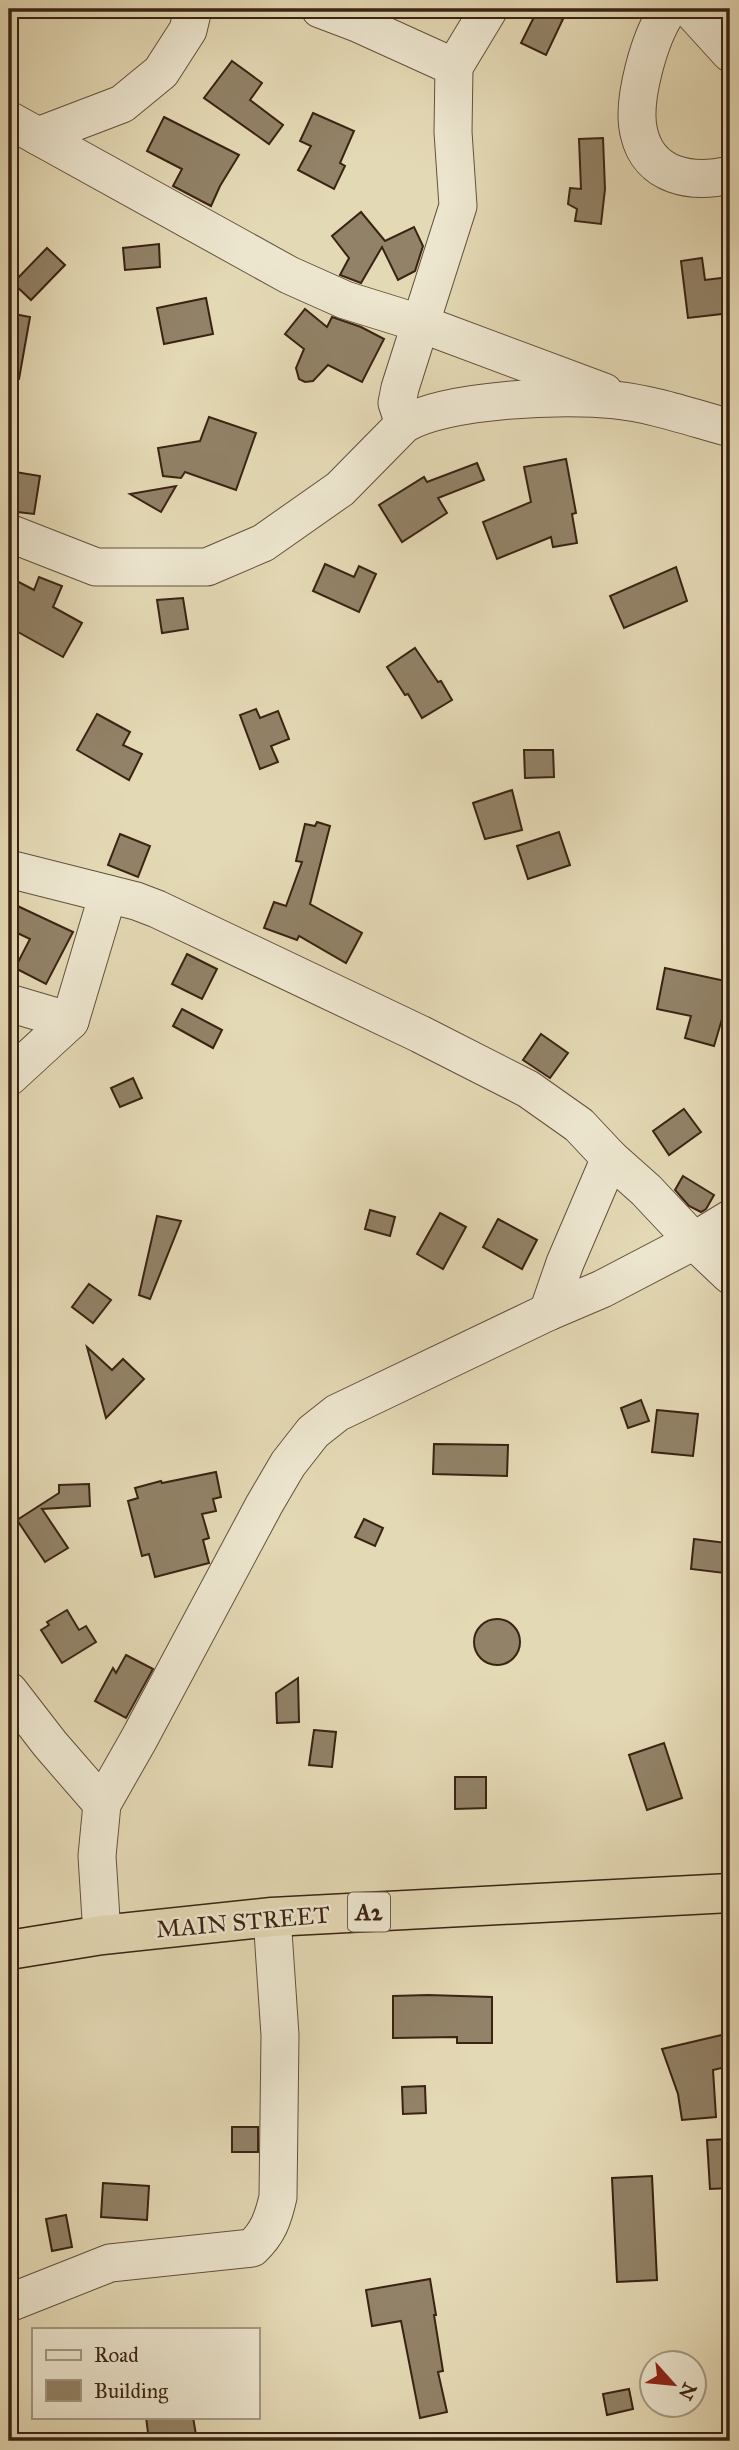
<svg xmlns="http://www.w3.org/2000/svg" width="739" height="2450" font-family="'IM FELL Great Primer',serif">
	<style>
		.building { fill: #928267; stroke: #3a2312; stroke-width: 2 }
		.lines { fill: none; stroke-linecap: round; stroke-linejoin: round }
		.minor-casing { stroke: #64503b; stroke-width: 39 }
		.highway-casing { stroke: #3a2312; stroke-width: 41 }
		.minor { stroke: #ede6cf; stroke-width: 37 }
		.highway { stroke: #e4d9b5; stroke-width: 38 }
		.labels { text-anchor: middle; stroke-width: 5; stroke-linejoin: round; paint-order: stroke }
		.shield { fill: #ede6cf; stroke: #705e4b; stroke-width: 2 }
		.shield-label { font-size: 23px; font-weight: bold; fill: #3a2312 }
		.street-label { font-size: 24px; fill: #3a2312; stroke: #ede6cf }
	</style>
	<rect width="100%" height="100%" fill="#e4d9b5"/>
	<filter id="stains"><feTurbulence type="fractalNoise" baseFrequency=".00286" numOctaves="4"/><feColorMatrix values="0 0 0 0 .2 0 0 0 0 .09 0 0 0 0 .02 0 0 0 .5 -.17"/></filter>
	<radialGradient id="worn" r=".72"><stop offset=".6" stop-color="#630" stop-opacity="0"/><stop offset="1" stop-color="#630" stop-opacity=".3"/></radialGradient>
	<g class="building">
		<path d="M 538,9 L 563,19 L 546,55 L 521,43 Z"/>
		<path d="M 232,61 L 262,83 L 250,100 L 283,125 L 269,144 L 204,98 Z"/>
		<path d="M 313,113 L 354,131 L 340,163 L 345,166 L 334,189 L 298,170 L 311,146 L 300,141 Z"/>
		<path d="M 164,117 L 239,155 L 220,186 L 211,206 L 173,186 L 182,169 L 147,151 Z"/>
		<path d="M 603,138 L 605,189 L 601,224 L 575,221 L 577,209 L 568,204 L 570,188 L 581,189 L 579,139 Z"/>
		<path d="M 361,212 L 385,241 L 414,227 L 423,246 L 415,271 L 398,280 L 382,247 L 361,283 L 340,275 L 349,258 L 332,236 Z"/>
		<path d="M 159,244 L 160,267 L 125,270 L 123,248 Z"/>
		<path d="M 47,248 L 65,265 L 31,300 L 13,283 Z"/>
		<path d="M 702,258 L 705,280 L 730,277 L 730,313 L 688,318 L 681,261 Z"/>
		<path d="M 206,298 L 213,334 L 164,344 L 157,308 Z"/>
		<path d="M 305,309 L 327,327 L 332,317 L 361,327 L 384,339 L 362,382 L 328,365 L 313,381 L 305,382 L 299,379 L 296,368 L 304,349 L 285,334 Z"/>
		<path d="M 9,313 L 30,317 L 19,379 L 9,378 Z"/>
		<path d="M 209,417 L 256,433 L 236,490 L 185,472 L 181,478 L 163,476 L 158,448 L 200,441 Z"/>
		<path d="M 566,459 L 576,513 L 572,514 L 577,543 L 553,547 L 551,537 L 497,559 L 483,522 L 531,502 L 524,467 Z"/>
		<path d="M 477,463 L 484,480 L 438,498 L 447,513 L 402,542 L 379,505 L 424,477 L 427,482 Z"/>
		<path d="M 9,471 L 40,476 L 34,514 L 9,511 Z"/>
		<path d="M 176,486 L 161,512 L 130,494 Z"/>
		<path d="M 325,564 L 354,577 L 359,566 L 376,574 L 359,612 L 313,591 Z"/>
		<path d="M 676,567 L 687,601 L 624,628 L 610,596 Z"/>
		<path d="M 9,577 L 34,590 L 39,577 L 62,586 L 53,607 L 82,623 L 63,657 L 9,627 Z"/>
		<path d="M 183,598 L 188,629 L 162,633 L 157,600 Z"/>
		<path d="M 415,648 L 438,682 L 441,681 L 452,700 L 422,718 L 408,694 L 405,695 L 387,667 Z"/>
		<path d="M 256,709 L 260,718 L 278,711 L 289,739 L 271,746 L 278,762 L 260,769 L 240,715 Z"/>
		<path d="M 97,714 L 130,732 L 123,745 L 142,754 L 129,780 L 77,750 Z"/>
		<path d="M 524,750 L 553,750 L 554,777 L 525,778 Z"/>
		<path d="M 512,790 L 522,830 L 485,839 L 473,803 Z"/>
		<path d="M 317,822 L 330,826 L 310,904 L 362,933 L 346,963 L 299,936 L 297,940 L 264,928 L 274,902 L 286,906 L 302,862 L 296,861 L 305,824 L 315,826 Z"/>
		<path d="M 559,832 L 570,865 L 528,879 L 517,846 Z"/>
		<path d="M 120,834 L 150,846 L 138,877 L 108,865 Z"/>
		<path d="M 9,902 L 73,932 L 46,984 L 15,968 L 30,939 L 9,929 Z"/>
		<path d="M 187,954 L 217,969 L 202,999 L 172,984 Z"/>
		<path d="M 665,968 L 730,982 L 730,1020 L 722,1019 L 714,1046 L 685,1038 L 691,1016 L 657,1009 Z"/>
		<path d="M 182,1009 L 222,1030 L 213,1048 L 173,1026 Z"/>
		<path d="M 541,1034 L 568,1053 L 550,1078 L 523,1060 Z"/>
		<path d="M 133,1078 L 142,1098 L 120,1107 L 111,1088 Z"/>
		<path d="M 684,1109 L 701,1132 L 669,1155 L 653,1131 Z"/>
		<path d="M 683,1176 L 714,1195 L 706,1209 L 701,1212 L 689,1206 L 675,1190 Z"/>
		<path d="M 370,1210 L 395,1217 L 390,1236 L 365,1229 Z"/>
		<path d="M 440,1213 L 466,1227 L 443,1269 L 417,1254 Z"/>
		<path d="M 157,1216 L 181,1221 L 150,1299 L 139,1295 Z"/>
		<path d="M 498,1219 L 537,1240 L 522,1269 L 483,1247 Z"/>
		<path d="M 89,1284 L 111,1300 L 93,1323 L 72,1307 Z"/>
		<path d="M 87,1347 L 112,1370 L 123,1359 L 144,1379 L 106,1418 Z"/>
		<path d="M 641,1400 L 649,1421 L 628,1428 L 621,1408 Z"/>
		<path d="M 657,1410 L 698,1414 L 693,1456 L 652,1452 Z"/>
		<path d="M 434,1444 L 508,1445 L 507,1476 L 433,1474 Z"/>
		<path d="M 216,1472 L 221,1497 L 213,1499 L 216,1511 L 202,1514 L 209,1538 L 203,1540 L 209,1563 L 155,1577 L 149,1554 L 142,1556 L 128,1501 L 138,1498 L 135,1488 L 161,1481 L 162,1483 Z"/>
		<path d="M 89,1484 L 90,1506 L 42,1509 L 68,1548 L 45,1562 L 17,1520 L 59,1493 L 59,1485 Z"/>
		<path d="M 364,1519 L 383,1528 L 375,1546 L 355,1537 Z"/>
		<path d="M 694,1539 L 727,1543 L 724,1573 L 691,1569 Z"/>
		<path d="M 67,1610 L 79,1630 L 86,1626 L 96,1642 L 62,1663 L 41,1630 L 49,1625 L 47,1622 Z"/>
		<circle cx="497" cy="1642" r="23"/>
		<path d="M 126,1655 L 153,1669 L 126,1718 L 95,1701 L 113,1668 L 116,1673 Z"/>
		<path d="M 298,1678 L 299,1722 L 277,1723 L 276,1693 Z"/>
		<path d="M 314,1730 L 336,1732 L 332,1767 L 309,1765 Z"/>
		<path d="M 664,1743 L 682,1798 L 647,1810 L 629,1755 Z"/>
		<path d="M 455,1777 L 486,1777 L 486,1808 L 455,1809 Z"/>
		<path d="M 428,1995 L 492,1997 L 492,2043 L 457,2043 L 457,2037 L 393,2038 L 393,1996 Z"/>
		<path d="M 730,2033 L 730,2066 L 713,2070 L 716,2117 L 682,2120 L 678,2094 L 662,2049 Z"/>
		<path d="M 425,2086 L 426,2113 L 403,2114 L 402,2087 Z"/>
		<rect x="232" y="2127" width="26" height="25"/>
		<path d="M 729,2139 L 730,2188 L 710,2189 L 707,2140 Z"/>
		<path d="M 652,2176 L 657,2280 L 617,2282 L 612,2178 Z"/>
		<path d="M 103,2183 L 149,2186 L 147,2220 L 101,2217 Z"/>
		<path d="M 66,2215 L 72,2247 L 52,2251 L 46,2219 Z"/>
		<path d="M 430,2279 L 436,2315 L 434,2315 L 443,2371 L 438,2372 L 447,2412 L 420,2418 L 401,2321 L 372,2326 L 366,2290 Z"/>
		<path d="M 629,2389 L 633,2409 L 607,2415 L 603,2394 Z"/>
		<path d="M 146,2417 L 193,2417 L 197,2441 L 149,2441 Z"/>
	</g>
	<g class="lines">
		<defs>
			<g id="minor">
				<path d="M 320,9 L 357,23 L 454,67 L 489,9"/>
				<path d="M 669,9 C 650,35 631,101 639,133 C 649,177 692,184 730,175"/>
				<path d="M 690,9 L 730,53"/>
				<path d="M 9,120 L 289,275 L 345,300 L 419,323 L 604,392"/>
				<path d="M 38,136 L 122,104 L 161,72 L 188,30 L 193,9"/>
				<path d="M 404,424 L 397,403 L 400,388 L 458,206 L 453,132 L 454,67"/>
				<path d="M 9,533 L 96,567 L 207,567 L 263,543 L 340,489 L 404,424 C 448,399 565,394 615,400 C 654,404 693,418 730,428"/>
				<path d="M 9,869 L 136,901 L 157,909 L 420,1034 L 528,1089 L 579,1125 L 610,1158 L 646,1190 L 694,1241 L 730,1275"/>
				<path d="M 9,1003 L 70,1021"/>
				<path d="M 9,1077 L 70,1021 L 108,894"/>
				<path d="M 548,1312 L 565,1263 L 610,1158"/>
				<path d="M 9,1691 L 50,1744 L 102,1804"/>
				<path d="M 102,1935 L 97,1856 L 102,1804 L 139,1739 L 264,1505 L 288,1464 L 313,1432 L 337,1413 L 548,1312 L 602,1289 L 694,1241 L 730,1219"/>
				<path d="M 9,2303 L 110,2263 L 252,2248 C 268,2233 273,2219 278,2197 L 280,2035 L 272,1917"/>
			</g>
			<path id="highway" d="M 9,1950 L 102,1935 L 272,1917 L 730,1893"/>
		</defs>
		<use href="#minor" class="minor-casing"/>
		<use href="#highway" class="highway-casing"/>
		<use href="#minor" class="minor"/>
		<use href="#highway" class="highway"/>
	</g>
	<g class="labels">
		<rect class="shield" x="348" y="1892.5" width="42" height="39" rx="5"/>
		<g class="shield-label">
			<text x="369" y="1920">A2</text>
		</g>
		<g class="street-label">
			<text transform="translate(243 1922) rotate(-5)" y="8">MAIN STREET</text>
		</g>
	</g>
	<rect width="739" height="2450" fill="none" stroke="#e4d9b5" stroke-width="35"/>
	<rect x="10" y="10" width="718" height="2429" fill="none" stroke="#3a2312" stroke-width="3.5"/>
	<rect x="18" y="18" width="704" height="2415" fill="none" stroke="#3a2312" stroke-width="2"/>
	<rect x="32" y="2328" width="228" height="91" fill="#ede6cf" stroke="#a59883" stroke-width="2"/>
	<rect x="46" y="2350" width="35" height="10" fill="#ede6cf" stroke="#a59883" stroke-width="2"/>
	<text x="94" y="2362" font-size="21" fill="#3a2312">Road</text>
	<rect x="46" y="2380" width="35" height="21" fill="#928267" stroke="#a59883" stroke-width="2"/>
	<text x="94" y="2398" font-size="21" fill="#3a2312">Building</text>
	<g transform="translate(673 2384) rotate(117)"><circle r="33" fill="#ede6cf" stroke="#a59883" stroke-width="2"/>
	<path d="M0-5L12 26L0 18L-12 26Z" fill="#8f2418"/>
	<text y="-10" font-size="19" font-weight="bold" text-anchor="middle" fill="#3a2312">N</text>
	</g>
	<rect width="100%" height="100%" filter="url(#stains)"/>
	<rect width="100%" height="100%" fill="url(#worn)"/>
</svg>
